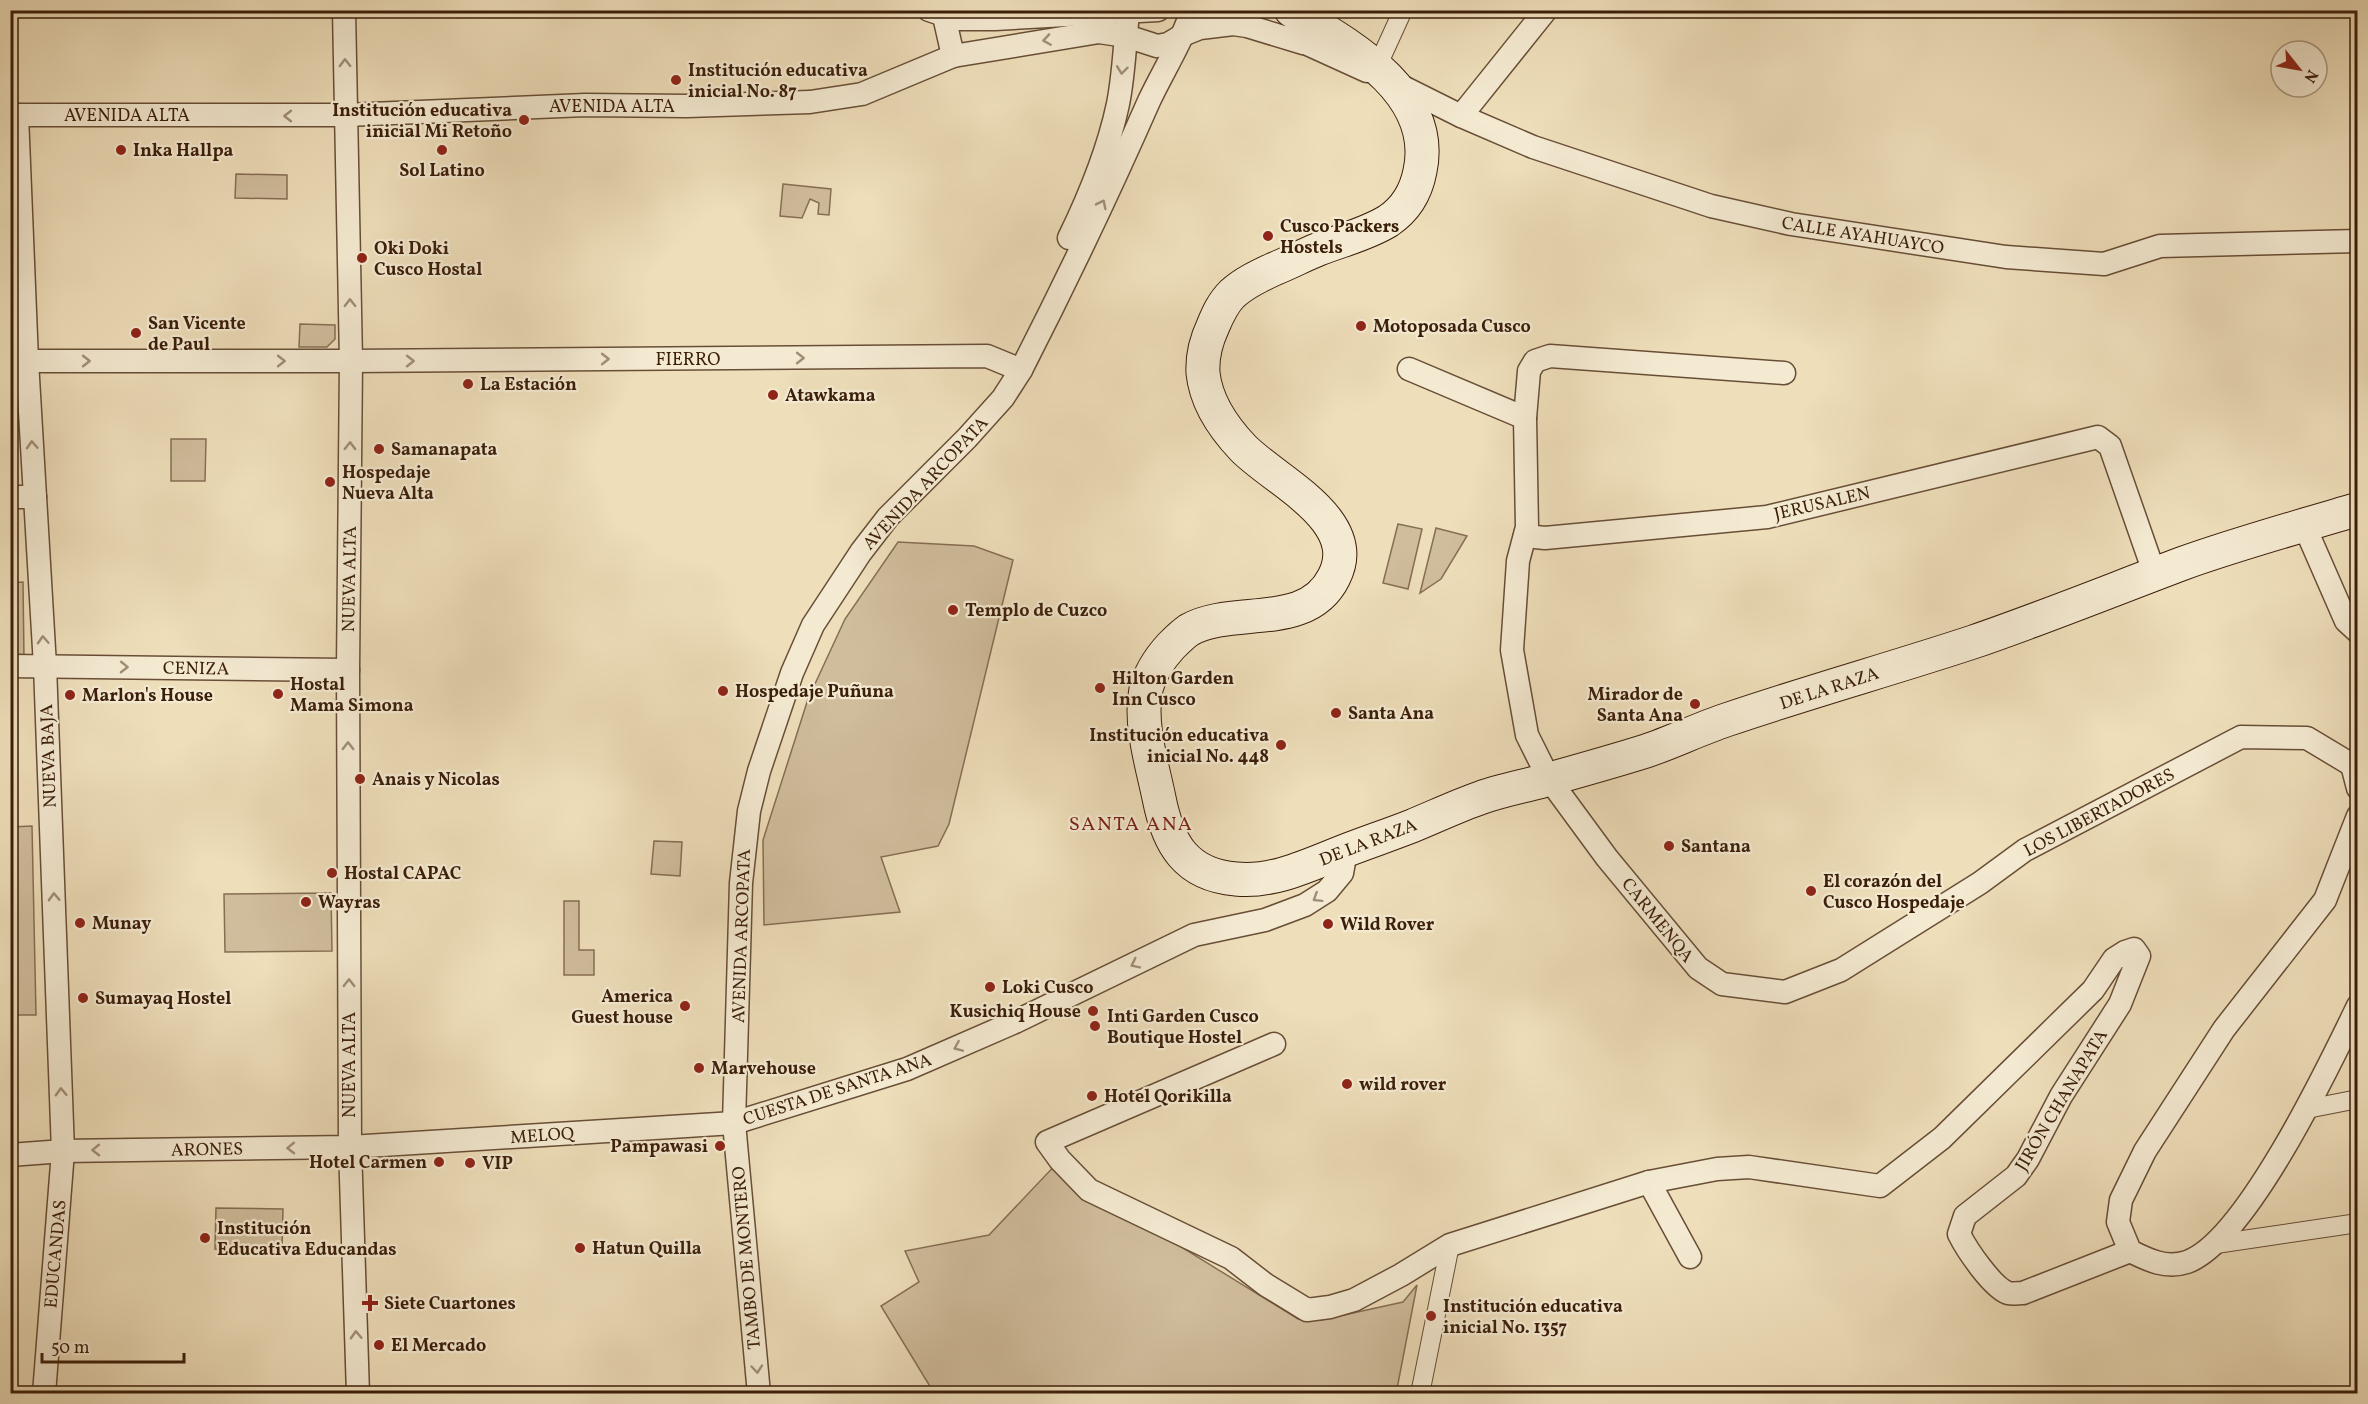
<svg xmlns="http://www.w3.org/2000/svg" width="2368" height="1404" font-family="Vollkorn,serif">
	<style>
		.green { fill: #d0bd9c; stroke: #866e53; stroke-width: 1.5 }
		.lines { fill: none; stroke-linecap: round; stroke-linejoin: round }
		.pedestrian-casing { stroke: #684e36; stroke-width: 20 }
		.minor-casing { stroke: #684e36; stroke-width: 25 }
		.secondary-casing { stroke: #3b1e0a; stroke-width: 35 }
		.pedestrian { stroke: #f4ead2; stroke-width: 18 }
		.minor { stroke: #f4ead2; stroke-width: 22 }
		.secondary { stroke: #f4ead2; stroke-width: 33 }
		.oneway { stroke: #a18e78 }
		.poi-dot { fill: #8f2418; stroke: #f4ead2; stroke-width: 2 }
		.labels { text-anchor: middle; stroke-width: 4.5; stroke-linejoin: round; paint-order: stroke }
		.poi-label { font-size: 18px; font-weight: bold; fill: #3b1e0a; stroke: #f4ead2; text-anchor: start }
		.street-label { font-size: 18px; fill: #3b1e0a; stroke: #f4ead2 }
		.neighbourhood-label { font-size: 20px; letter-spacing: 1.5px; fill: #7a1f14; stroke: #f4ead2 }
	</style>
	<rect width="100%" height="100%" fill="#eedeba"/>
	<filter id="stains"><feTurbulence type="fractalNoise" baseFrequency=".00333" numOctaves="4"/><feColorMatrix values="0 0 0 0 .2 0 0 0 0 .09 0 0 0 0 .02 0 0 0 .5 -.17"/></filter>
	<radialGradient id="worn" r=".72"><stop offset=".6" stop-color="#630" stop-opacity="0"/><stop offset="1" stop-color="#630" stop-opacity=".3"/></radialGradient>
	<g class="green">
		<path d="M 236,174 L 287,175 L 287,199 L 235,198 Z"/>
		<path d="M 783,184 L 831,189 L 829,215 L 818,214 L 819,203 L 810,199 L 802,218 L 780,216 Z"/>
		<path d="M 300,324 L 335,325 L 335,339 L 327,347 L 299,347 Z"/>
		<path d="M 171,439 L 206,439 L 205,481 L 171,481 Z"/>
		<path d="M 1398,524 L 1422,529 L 1408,589 L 1383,583 Z"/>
		<path d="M 1436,528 L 1467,536 L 1441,579 L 1420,593 Z"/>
		<path d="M 898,542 L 974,546 L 1013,560 L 949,824 L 938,846 L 881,857 L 900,912 L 764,925 L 763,840 L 808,699 L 845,619 Z"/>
		<path d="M 23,582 L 24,658 L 11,659 L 10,583 Z"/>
		<path d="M 32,826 L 36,1015 L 11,1015 L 11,827 Z"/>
		<path d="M 654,841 L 682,842 L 680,876 L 651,874 Z"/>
		<path d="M 331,893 L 332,951 L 225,952 L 224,894 Z"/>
		<path d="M 564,901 L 579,901 L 579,950 L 594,950 L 594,975 L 564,975 Z"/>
		<path d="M 1060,1160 L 1089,1190 L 1298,1319 L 1321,1320 L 1403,1302 L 1417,1285 L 1396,1394 L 934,1393 L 881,1306 L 919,1282 L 905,1251 L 989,1235 Z"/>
		<path d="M 216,1208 L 283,1209 L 282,1251 L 215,1249 Z"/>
	</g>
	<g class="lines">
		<defs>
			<g id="pedestrian">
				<path d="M 1377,67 L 1403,10"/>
				<path d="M 2307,1109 L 2358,1099"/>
				<path d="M 2216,1244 L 2358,1223"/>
				<path d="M 1420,1394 L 1450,1245"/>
			</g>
			<g id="minor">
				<path d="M 344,10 L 351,361 L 348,670 L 350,1147 L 358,1394"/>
				<path d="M 929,10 L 956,19 L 995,19 L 1158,10"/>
				<path d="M 944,16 L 953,56"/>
				<path d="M 1290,36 L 1367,71"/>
				<path d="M 1397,84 L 1461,116 L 1533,147 L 1711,206 L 1791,224 L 2006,257 L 2104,264 L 2160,246 L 2358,241"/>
				<path d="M 10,115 L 346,115 L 585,105 L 687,106 L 810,102 L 862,94 L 953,56 L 1099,32 L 1126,36 L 1157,46 L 1168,44 L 1185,34 L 1200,28 L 1233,24 L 1247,26 L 1303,43"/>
				<path d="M 17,115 L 27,361 L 45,666 L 63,1151 L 44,1394"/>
				<path d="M 1461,116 L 1546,10"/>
				<path d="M 1069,238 C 1090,195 1108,151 1118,104 C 1124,74 1125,42 1128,12"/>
				<path d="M 10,361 L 351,361 L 987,356 L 1021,370"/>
				<path d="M 1409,369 L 1525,418"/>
				<path d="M 1784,373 L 1550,356 L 1535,361 L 1529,371 L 1525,418 L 1527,527 L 1518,561 L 1512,650 L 1527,735 L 1549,779 L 1607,858 L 1698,968 L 1722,984 L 1785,992 L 1841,970 L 1980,883 L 2025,850 L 2241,737 L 2307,738 L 2352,765 L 2358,788"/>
				<path d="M 10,497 L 35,497"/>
				<path d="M 2304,525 L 2346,621 L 2358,632"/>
				<path d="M 1525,536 L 1545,538 L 1767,517 L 2098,437 L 2110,446 L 2155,575"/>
				<path d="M 10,666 L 348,670"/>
				<path d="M 2358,816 L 2325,900 L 2224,1029 L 2145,1151 L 2121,1200 L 2118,1222 L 2130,1251 C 2148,1260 2166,1269 2187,1262 C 2246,1241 2330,1064 2358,1006"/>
				<path d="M 1274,1044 L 1047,1142 L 1060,1160 L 1089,1190 L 1231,1258 L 1266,1285 L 1307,1310 L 1330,1307 L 1354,1300 L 1401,1275 L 1450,1245 L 1649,1182 L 1717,1169 L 1749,1167 L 1880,1186 L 1942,1138 L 2093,990 L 2114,959 L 2125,952 L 2134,949 L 2139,956 L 2120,1004 L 2061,1096 L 2028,1159 L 2016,1176 L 1965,1216 L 1959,1234 C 1967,1250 1992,1287 2008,1293 C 2013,1294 2018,1293 2023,1293 L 2130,1251"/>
				<path d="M 10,1155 L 63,1151 L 350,1147 L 734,1123 L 907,1069 L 1015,1022 L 1194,935 L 1265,920 L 1305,905 L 1327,891 L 1342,873 L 1346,851"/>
				<path d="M 1649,1182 L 1690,1257"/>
				<path d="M 759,1394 L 734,1123 L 741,883 L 749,811 L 759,771 L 792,673 L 813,625 L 861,552 L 888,517 L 967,438 L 1003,398 L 1021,370 C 1066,282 1109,192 1149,101 C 1163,71 1182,42 1192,10"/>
			</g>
			<path id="secondary" d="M 1291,10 C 1348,44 1437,92 1420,171 C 1416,192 1406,209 1388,221 C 1367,234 1342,240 1319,249 C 1304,255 1289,263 1274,269 C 1259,276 1244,283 1232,294 C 1223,303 1218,314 1213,326 C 1206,341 1202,356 1203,373 C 1206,402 1223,427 1243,448 C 1275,481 1363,520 1334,577 C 1307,632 1233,605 1189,630 C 1183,634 1176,641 1171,646 C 1160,658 1150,673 1146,689 C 1139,724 1152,764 1159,798 C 1168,844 1186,875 1236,879 C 1272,883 1309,865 1342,852 C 1365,843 1389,835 1412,826 C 1434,817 1457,806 1480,798 C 1499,791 1520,787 1539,782 C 1575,772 1611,762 1646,751 C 1673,742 1699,729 1726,720 C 1808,692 1891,669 1973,642 C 2043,618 2112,590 2181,564 C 2239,543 2299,527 2358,509"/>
		</defs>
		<use href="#pedestrian" class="pedestrian-casing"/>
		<use href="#minor" class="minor-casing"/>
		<use href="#secondary" class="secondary-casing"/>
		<use href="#pedestrian" class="pedestrian"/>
		<use href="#minor" class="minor"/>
		<use href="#secondary" class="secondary"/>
	</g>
	<defs><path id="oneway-chevron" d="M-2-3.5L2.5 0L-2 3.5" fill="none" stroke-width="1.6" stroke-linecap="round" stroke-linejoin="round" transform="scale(1.5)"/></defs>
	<g class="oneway">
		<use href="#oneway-chevron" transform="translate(1047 40) rotate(171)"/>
		<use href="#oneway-chevron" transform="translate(345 63) rotate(-91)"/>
		<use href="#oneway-chevron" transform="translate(1122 70) rotate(97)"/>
		<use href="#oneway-chevron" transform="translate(288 116) rotate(180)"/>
		<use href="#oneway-chevron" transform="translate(1102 204) rotate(-64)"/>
		<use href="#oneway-chevron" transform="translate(350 303) rotate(-91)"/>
		<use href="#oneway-chevron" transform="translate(800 358)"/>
		<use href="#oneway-chevron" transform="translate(605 359)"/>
		<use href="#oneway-chevron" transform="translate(86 361)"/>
		<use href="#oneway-chevron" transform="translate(281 361)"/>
		<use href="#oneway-chevron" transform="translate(410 361)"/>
		<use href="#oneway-chevron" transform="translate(32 445) rotate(-93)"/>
		<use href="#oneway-chevron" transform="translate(350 446) rotate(-89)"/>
		<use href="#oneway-chevron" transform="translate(43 640) rotate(-93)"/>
		<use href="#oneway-chevron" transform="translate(124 667) rotate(1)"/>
		<use href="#oneway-chevron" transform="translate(348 746) rotate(-90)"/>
		<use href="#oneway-chevron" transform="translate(54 897) rotate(-92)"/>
		<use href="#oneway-chevron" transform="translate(1317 898) rotate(148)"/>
		<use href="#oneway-chevron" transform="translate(1135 964) rotate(154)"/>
		<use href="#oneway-chevron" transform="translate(349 983) rotate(-90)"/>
		<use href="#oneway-chevron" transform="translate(958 1047) rotate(157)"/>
		<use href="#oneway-chevron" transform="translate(61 1092) rotate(-92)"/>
		<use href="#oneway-chevron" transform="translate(291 1148) rotate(179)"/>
		<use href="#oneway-chevron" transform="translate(96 1150) rotate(179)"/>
		<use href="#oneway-chevron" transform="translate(356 1335) rotate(-92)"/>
		<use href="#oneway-chevron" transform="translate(757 1369) rotate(85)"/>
	</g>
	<g class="poi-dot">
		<circle cx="676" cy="80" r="6"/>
		<circle cx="524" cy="120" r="6"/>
		<circle cx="121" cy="150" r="6"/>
		<circle cx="442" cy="150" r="6"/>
		<circle cx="1268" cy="236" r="6"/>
		<circle cx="362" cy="258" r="6"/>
		<circle cx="1361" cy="326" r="6"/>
		<circle cx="136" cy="333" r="6"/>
		<circle cx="468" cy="384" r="6"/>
		<circle cx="773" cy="395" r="6"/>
		<circle cx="379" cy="449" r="6"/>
		<circle cx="330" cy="482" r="6"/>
		<circle cx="953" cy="610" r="6"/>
		<circle cx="1100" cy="688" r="6"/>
		<circle cx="723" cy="691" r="6"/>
		<circle cx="278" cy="694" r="6"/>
		<circle cx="70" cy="695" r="6"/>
		<circle cx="1695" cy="704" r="6"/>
		<circle cx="1336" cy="713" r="6"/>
		<circle cx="1281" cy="745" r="6"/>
		<circle cx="360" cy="779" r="6"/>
		<circle cx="1669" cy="846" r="6"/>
		<circle cx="332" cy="873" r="6"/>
		<circle cx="1811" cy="891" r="6"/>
		<circle cx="306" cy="902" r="6"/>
		<circle cx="80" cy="923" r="6"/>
		<circle cx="1328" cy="924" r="6"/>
		<circle cx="990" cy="987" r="6"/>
		<circle cx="83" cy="998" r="6"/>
		<circle cx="685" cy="1006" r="6"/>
		<circle cx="1093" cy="1011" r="6"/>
		<circle cx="1095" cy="1026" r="6"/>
		<circle cx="699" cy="1068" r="6"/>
		<circle cx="1347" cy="1084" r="6"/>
		<circle cx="1092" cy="1096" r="6"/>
		<circle cx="720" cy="1146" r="6"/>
		<circle cx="439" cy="1162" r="6"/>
		<circle cx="470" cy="1163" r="6"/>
		<circle cx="205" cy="1238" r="6"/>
		<circle cx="580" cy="1248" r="6"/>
		<path d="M367 1294h6v6h6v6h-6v6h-6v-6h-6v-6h6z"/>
		<circle cx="1431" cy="1316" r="6"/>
		<circle cx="379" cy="1345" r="6"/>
	</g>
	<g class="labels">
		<g class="poi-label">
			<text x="688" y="76">Institución educativa<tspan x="688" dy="21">inicial No. 87</tspan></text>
			<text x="512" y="116" text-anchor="end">Institución educativa<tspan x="512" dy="21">inicial Mi Retoño</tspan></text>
			<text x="133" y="156">Inka Hallpa</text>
			<text x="442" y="176" text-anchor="middle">Sol Latino</text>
			<text x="1280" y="232">Cusco Packers<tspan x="1280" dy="21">Hostels</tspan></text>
			<text x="374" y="254">Oki Doki<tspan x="374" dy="21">Cusco Hostal</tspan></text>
			<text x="148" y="329">San Vicente<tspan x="148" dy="21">de Paul</tspan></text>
			<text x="1373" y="332">Motoposada Cusco</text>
			<text x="480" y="390">La Estación</text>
			<text x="785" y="401">Atawkama</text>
			<text x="391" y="455">Samanapata</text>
			<text x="342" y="478">Hospedaje<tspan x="342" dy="21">Nueva Alta</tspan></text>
			<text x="965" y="616">Templo de Cuzco</text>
			<text x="1112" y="684">Hilton Garden<tspan x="1112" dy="21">Inn Cusco</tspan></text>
			<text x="290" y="690">Hostal<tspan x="290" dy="21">Mama Simona</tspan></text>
			<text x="735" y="697">Hospedaje Puñuna</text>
			<text x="1683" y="700" text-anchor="end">Mirador de<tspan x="1683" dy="21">Santa Ana</tspan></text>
			<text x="82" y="701">Marlon's House</text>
			<text x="1348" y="719">Santa Ana</text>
			<text x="1269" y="741" text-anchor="end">Institución educativa<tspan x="1269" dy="21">inicial No. 448</tspan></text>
			<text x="372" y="785">Anais y Nicolas</text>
			<text x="1681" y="852">Santana</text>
			<text x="344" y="879">Hostal CAPAC</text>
			<text x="1823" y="887">El corazón del<tspan x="1823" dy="21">Cusco Hospedaje</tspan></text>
			<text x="318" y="908">Wayras</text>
			<text x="92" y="929">Munay</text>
			<text x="1340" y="930">Wild Rover</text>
			<text x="1002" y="993">Loki Cusco</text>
			<text x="673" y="1002" text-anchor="end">America<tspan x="673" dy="21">Guest house</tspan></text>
			<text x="95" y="1004">Sumayaq Hostel</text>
			<text x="1081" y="1017" text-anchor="end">Kusichiq House</text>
			<text x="1107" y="1022">Inti Garden Cusco<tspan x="1107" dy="21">Boutique Hostel</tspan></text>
			<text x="711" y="1074">Marvehouse</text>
			<text x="1359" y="1090">wild rover</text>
			<text x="1104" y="1102">Hotel Qorikilla</text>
			<text x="708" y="1152" text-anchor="end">Pampawasi</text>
			<text x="427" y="1168" text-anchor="end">Hotel Carmen</text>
			<text x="482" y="1169">VIP</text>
			<text x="217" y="1234">Institución<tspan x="217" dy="21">Educativa Educandas</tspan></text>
			<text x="592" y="1254">Hatun Quilla</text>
			<text x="384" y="1309">Siete Cuartones</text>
			<text x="1443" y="1312">Institución educativa<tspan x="1443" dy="21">inicial No. 1357</tspan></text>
			<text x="391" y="1351">El Mercado</text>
		</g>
		<g class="street-label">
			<text x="612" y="112">AVENIDA ALTA</text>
			<text x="127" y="121">AVENIDA ALTA</text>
			<text transform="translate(1863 235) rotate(9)" y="6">CALLE AYAHUAYCO</text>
			<text x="688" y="365">FIERRO</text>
			<text transform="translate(925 483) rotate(-47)" y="6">AVENIDA ARCOPATA</text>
			<text transform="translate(1822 503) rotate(-13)" y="6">JERUSALEN</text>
			<text transform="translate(349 579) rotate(-89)" y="6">NUEVA ALTA</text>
			<text transform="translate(196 668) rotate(1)" y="6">CENIZA</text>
			<text transform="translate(1829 688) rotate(-18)" y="6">DE LA RAZA</text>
			<text transform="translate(48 756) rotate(-92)" y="6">NUEVA BAJA</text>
			<text transform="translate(2099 812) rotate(-28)" y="6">LOS LIBERTADORES</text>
			<text transform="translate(1368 842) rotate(-21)" y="6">DE LA RAZA</text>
			<text transform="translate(1658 920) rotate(51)" y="6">CARMENQA</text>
			<text transform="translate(741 936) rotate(-88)" y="6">AVENIDA ARCOPATA</text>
			<text transform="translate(349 1065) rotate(-90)" y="6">NUEVA ALTA</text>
			<text transform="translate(837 1089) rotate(-18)" y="6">CUESTA DE SANTA ANA</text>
			<text transform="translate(2061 1100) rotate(-59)" y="6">JIRÓN CHANAPATA</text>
			<text transform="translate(542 1135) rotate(-4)" y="6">MELOQ</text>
			<text transform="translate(207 1149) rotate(-1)" y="6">ARONES</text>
			<text transform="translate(55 1254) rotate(-85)" y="6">EDUCANDAS</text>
			<text transform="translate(746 1258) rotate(-95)" y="6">TAMBO DE MONTERO</text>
		</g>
		<g class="neighbourhood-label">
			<text x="1131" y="830">SANTA ANA</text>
		</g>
	</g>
	<rect width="2368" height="1404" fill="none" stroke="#eedeba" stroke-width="36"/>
	<rect x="12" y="12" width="2344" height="1380" fill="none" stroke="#3b1e0a" stroke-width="3"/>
	<rect x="18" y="18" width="2332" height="1368" fill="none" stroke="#3b1e0a" stroke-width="1.5"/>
	<g transform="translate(2299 69) rotate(121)"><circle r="28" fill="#f4ead2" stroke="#aa9882" stroke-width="1.5"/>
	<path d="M0-4.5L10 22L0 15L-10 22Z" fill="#8f2418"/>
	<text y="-9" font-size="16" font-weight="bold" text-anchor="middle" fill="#3b1e0a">N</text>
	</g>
	<path d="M42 1353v9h142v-9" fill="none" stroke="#3b1e0a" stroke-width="3"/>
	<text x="51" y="1353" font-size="18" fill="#3b1e0a" stroke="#f4ead2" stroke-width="4.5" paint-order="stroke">50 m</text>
	<rect width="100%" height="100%" filter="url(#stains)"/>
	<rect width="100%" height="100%" fill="url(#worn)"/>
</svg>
